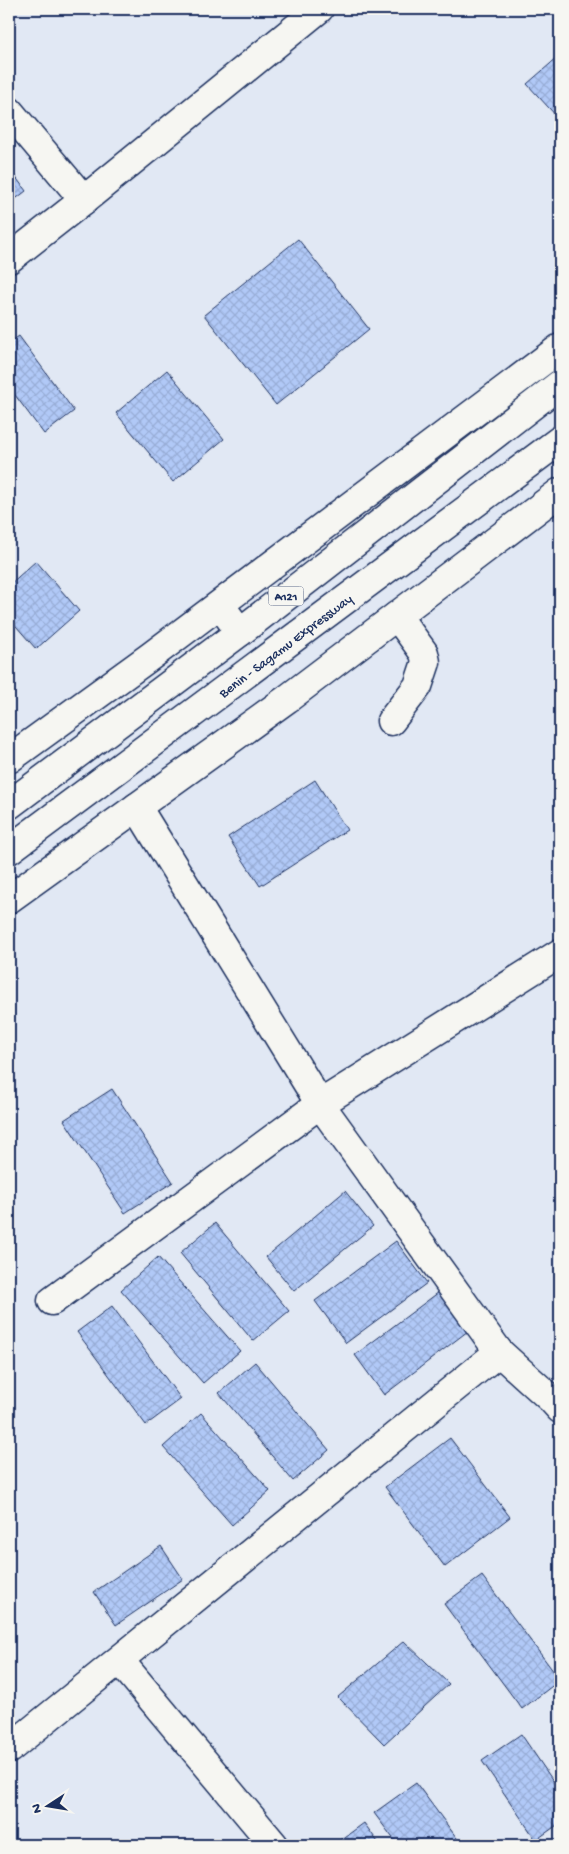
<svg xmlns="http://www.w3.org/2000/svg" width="569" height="1854" font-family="'Gochi Hand',sans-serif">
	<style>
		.building { fill: url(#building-cross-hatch); stroke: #1b2f5e }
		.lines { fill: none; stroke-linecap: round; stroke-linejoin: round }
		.minor-casing { stroke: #1b2f5e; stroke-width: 31 }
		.highway-casing { stroke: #1b2f5e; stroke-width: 31 }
		.minor { stroke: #f6f6f2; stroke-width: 28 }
		.highway { stroke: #f6f6f2; stroke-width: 28 }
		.labels { text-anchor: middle; stroke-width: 4; stroke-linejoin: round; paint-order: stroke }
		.shield { fill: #f6f6f2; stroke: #5d6b8a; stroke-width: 1 }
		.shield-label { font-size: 12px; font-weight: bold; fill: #1b2f5e }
		.street-label { font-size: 14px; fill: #1b2f5e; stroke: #f6f6f2 }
	</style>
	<defs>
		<pattern id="building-cross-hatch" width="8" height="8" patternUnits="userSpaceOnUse" patternTransform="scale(1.25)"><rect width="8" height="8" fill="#b1c9f7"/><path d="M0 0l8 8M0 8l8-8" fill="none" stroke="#98add6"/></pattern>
	</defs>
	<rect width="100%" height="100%" fill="#e1e8f4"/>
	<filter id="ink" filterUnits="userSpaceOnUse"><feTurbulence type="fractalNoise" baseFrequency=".02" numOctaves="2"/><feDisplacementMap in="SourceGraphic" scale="10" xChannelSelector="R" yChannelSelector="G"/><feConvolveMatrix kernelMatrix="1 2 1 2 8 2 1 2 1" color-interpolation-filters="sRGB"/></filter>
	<g filter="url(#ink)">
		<g class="building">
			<path d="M 558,57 L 560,60 L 560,120 L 527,84 Z"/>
			<path d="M 9,168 L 26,191 L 9,204 Z"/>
			<path d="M 298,239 L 369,329 L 276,405 L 204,315 Z"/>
			<path d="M 19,336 L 74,411 L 44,434 L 9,387 L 9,343 Z"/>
			<path d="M 167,370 L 224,439 L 173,482 L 116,413 Z"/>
			<path d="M 36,561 L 79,611 L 36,649 L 9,618 L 9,585 Z"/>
			<path d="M 315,780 L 347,830 L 260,886 L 228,837 Z"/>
			<path d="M 112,1089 L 173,1182 L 125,1213 L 64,1120 Z"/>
			<path d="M 345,1191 L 373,1226 L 294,1291 L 266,1257 Z"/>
			<path d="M 215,1223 L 289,1311 L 253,1341 L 180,1253 Z"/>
			<path d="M 396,1241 L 427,1283 L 346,1343 L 315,1301 Z"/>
			<path d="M 158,1257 L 240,1351 L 203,1383 L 121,1290 Z"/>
			<path d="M 439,1292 L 468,1331 L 384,1395 L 355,1355 Z"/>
			<path d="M 112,1306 L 181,1399 L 146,1425 L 77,1332 Z"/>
			<path d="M 255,1362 L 329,1450 L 293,1481 L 219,1393 Z"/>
			<path d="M 201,1413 L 270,1491 L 232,1525 L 163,1447 Z"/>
			<path d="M 450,1438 L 510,1517 L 445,1567 L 385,1487 Z"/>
			<path d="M 161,1546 L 183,1579 L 116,1625 L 94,1592 Z"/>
			<path d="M 482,1576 L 560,1680 L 522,1709 L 444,1604 Z"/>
			<path d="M 404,1641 L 449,1684 L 384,1744 L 338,1697 Z"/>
			<path d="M 521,1734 L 560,1791 L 560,1823 L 536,1840 L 482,1761 Z"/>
			<path d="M 416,1783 L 462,1845 L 398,1845 L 374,1813 Z"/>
			<path d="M 364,1823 L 380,1845 L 334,1845 Z"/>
		</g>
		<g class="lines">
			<defs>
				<g id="minor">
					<path d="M 9,111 L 84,200"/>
					<path d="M 9,259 L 84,200 L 319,9"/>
					<path d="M 391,721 L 418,686 L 426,662 L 424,653 L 397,616"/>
					<path d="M 9,759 L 151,656 L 560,348"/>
					<path d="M 137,807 L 320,1104 L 499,1352 L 551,1399 L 560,1409"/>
					<path d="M 9,899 L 287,699 L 560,492"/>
					<path d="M 52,1301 L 320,1104 L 560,953"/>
					<path d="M 120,1661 L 274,1845"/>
					<path d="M 9,1749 L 499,1352"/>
				</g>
				<g id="highway">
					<path d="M 220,605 L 240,632"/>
					<path d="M 9,805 L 240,632 L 560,384"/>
					<path d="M 9,850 L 560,440"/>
				</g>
			</defs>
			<use href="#minor" class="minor-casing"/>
			<use href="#highway" class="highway-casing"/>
			<use href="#minor" class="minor"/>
			<use href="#highway" class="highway"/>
		</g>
	</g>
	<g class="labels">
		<rect class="shield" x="268.5" y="586.5" width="35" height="19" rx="4"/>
		<g class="shield-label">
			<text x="286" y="600">A121</text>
		</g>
		<g class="street-label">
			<text transform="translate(285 645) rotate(-37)" y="5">Benin - Sagamu Expressway</text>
		</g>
	</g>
	<rect width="569" height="1854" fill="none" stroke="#f6f6f2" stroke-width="30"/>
	<rect x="15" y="15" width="539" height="1824" fill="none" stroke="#1b2f5e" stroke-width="2" filter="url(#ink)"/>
	<g transform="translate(48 1806) rotate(258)" stroke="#f6f6f2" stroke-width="4" paint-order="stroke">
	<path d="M0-4L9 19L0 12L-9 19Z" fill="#1b2f5e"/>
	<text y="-8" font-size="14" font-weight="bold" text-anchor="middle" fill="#1b2f5e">N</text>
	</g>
</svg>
